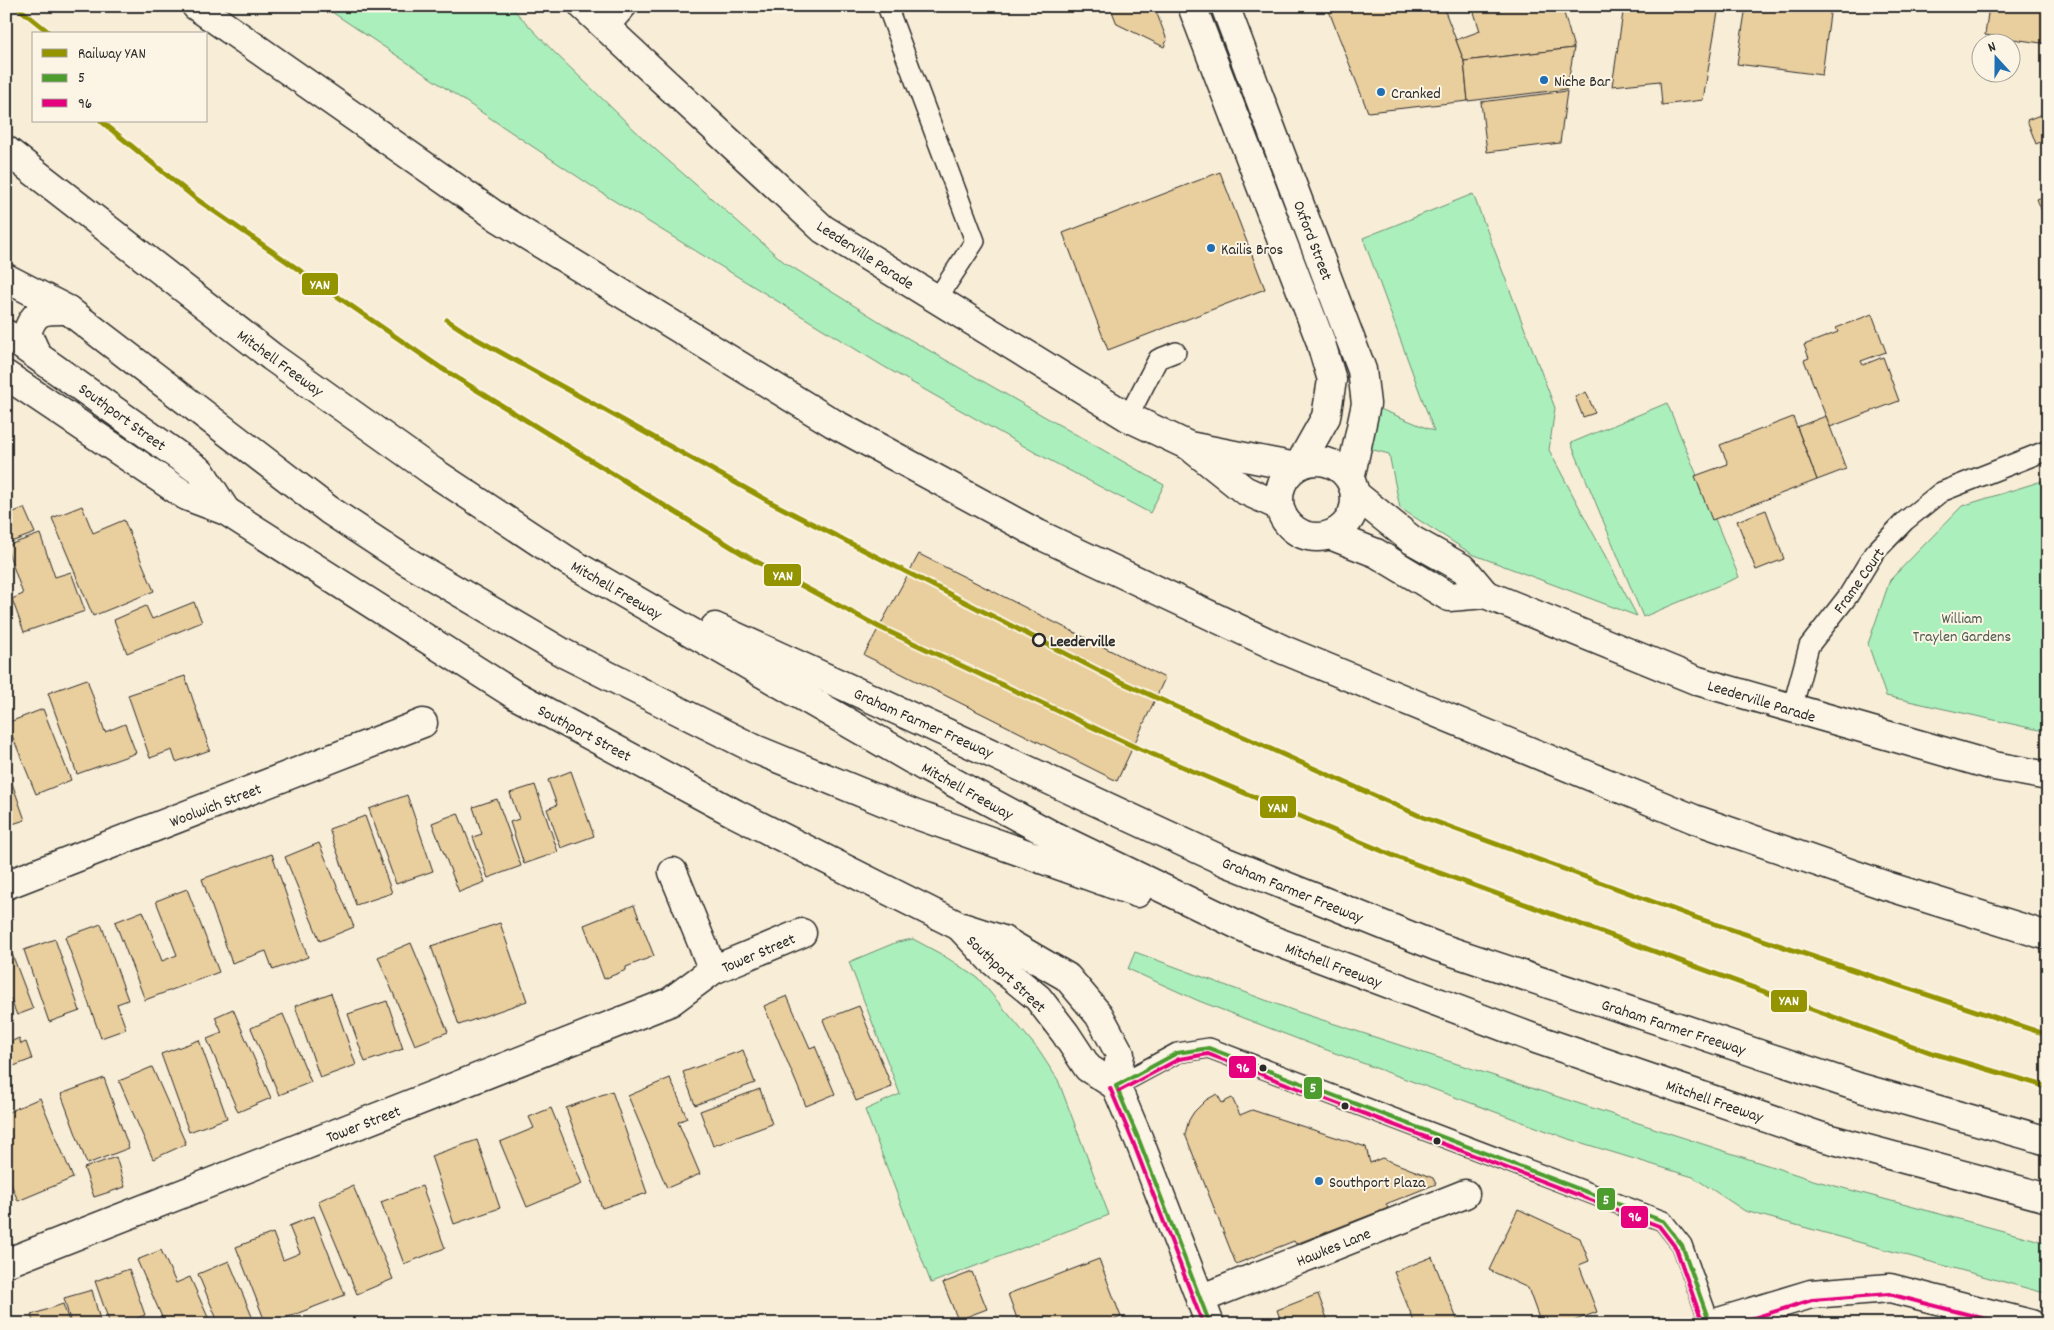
<svg xmlns="http://www.w3.org/2000/svg" width="2054" height="1330" font-family="Dekko,sans-serif">
	<style>
		.green { fill: #abf0bc; stroke: #6b8e74 }
		.building { fill: #e9ce9e; stroke: #2b2b2b }
		.lines { fill: none; stroke-linecap: round; stroke-linejoin: round }
		.lane-casing { stroke: #2b2b2b; stroke-width: 22 }
		.street-casing { stroke: #2b2b2b; stroke-width: 31 }
		.secondary-casing { stroke: #2b2b2b; stroke-width: 31 }
		.primary-casing { stroke: #2b2b2b; stroke-width: 31 }
		.highway-casing { stroke: #2b2b2b; stroke-width: 31 }
		.lane { stroke: #fcf5e5; stroke-width: 19 }
		.street { stroke: #fcf5e5; stroke-width: 28 }
		.secondary { stroke: #fcf5e5; stroke-width: 28 }
		.primary { stroke: #fcf5e5; stroke-width: 28 }
		.highway { stroke: #fcf5e5; stroke-width: 28 }
		.bus-1-casing { stroke: #fcf5e5; stroke-width: 8 }
		.bus-2-casing { stroke: #fcf5e5; stroke-width: 8 }
		.bus-1 { stroke: #4c9c2e; stroke-width: 4 }
		.bus-2 { stroke: #e5007d; stroke-width: 4 }
		.rail-1-casing { stroke: #fcf5e5; stroke-width: 9 }
		.rail-1 { stroke: #949300; stroke-width: 5 }
		.poi-dot { fill: #1f6fb2; stroke: #fcf5e5; stroke-width: 2 }
		.stop-dot { fill: #fcf5e5; stroke: #2b2b2b; stroke-width: 2.5 }
		.bus-dot { fill: #2b2b2b; stroke: #fcf5e5; stroke-width: 2 }
		.labels { text-anchor: middle; stroke-width: 4; stroke-linejoin: round; paint-order: stroke }
		.poi-label { font-size: 16px; fill: #2b2b2b; stroke: #fcf5e5; text-anchor: start }
		.street-label { font-size: 16px; fill: #2b2b2b; stroke: #fcf5e5 }
		.park-label { font-size: 16px; fill: #4b5c4f; stroke: #fcf5e5 }
		.stop-label { font-size: 16px; font-weight: bold; fill: #2b2b2b; stroke: #fcf5e5; text-anchor: start }
		.line-badge { stroke: #fcf5e5; stroke-width: 2 }
		.badge-label { font-size: 14px; text-anchor: middle; font-weight: bold; fill: #fff }
	</style>
	<rect width="100%" height="100%" fill="#f8edd7"/>
	<filter id="ink" filterUnits="userSpaceOnUse"><feTurbulence type="fractalNoise" baseFrequency=".02" numOctaves="2"/><feDisplacementMap in="SourceGraphic" scale="10" xChannelSelector="R" yChannelSelector="G"/><feConvolveMatrix kernelMatrix="1 2 1 2 8 2 1 2 1" color-interpolation-filters="sRGB"/></filter>
	<g filter="url(#ink)">
		<g class="green">
			<path d="M 323,6 L 510,6 L 553,51 L 647,142 L 784,262 L 890,328 L 1164,485 L 1150,513 L 1036,453 L 883,366 L 608,197 Z"/>
			<path d="M 1473,194 L 1555,408 L 1549,450 L 1637,616 L 1472,554 L 1400,508 L 1389,454 L 1370,449 L 1380,409 L 1434,431 L 1363,238 Z"/>
			<path d="M 1667,403 L 1739,577 L 1643,617 L 1571,443 Z"/>
			<path d="M 2042,481 L 2044,612 L 2048,613 L 2048,732 L 1886,696 L 1868,644 L 1890,580 L 1962,506 Z"/>
			<path d="M 913,939 L 941,954 L 978,978 L 1037,1048 L 1058,1080 L 1109,1215 L 931,1283 L 865,1110 L 900,1094 L 849,962 L 897,942 Z"/>
			<path d="M 1135,952 L 1295,1011 L 1813,1180 L 2048,1243 L 2048,1294 L 1745,1211 L 1693,1177 L 1566,1138 L 1316,1046 L 1199,1001 L 1128,969 Z"/>
		</g>
		<g class="building">
			<path d="M 1110,6 L 1154,6 L 1167,40 L 1164,47 L 1117,24 Z"/>
			<path d="M 1327,6 L 1443,6 L 1464,61 L 1468,101 L 1368,112 Z"/>
			<path d="M 1472,6 L 1562,6 L 1574,48 L 1464,61 L 1456,40 L 1480,31 Z"/>
			<path d="M 1624,6 L 1719,6 L 1703,100 L 1662,105 L 1660,81 L 1612,86 Z"/>
			<path d="M 1746,6 L 1831,6 L 1822,75 L 1737,64 Z"/>
			<path d="M 1989,6 L 2048,6 L 2048,44 L 1985,35 Z"/>
			<path d="M 1574,48 L 1567,89 L 1468,101 L 1464,61 Z"/>
			<path d="M 1567,91 L 1560,143 L 1487,152 L 1481,102 Z"/>
			<path d="M 2048,112 L 2048,139 L 2036,144 L 2027,120 Z"/>
			<path d="M 1220,172 L 1265,289 L 1108,350 L 1063,233 Z"/>
			<path d="M 2048,195 L 2048,226 L 2037,199 Z"/>
			<path d="M 1872,314 L 1886,352 L 1861,361 L 1863,365 L 1883,357 L 1899,401 L 1830,427 L 1804,360 L 1809,358 L 1804,345 L 1838,332 L 1836,328 Z"/>
			<path d="M 1586,392 L 1595,413 L 1583,417 L 1575,397 Z"/>
			<path d="M 1826,416 L 1846,469 L 1817,480 L 1797,427 Z"/>
			<path d="M 1793,417 L 1817,480 L 1712,520 L 1695,476 L 1728,464 L 1720,445 Z"/>
			<path d="M 82,506 L 93,533 L 124,520 L 154,591 L 93,616 L 52,518 Z"/>
			<path d="M 24,508 L 35,533 L 11,542 L 6,531 L 6,515 Z"/>
			<path d="M 1766,510 L 1784,559 L 1756,570 L 1737,521 Z"/>
			<path d="M 40,534 L 55,577 L 71,572 L 85,611 L 24,632 L 12,599 L 23,594 L 6,546 Z"/>
			<path d="M 919,554 L 1165,678 L 1117,781 L 864,655 Z"/>
			<path d="M 194,602 L 202,622 L 127,653 L 114,620 L 146,606 L 152,619 Z"/>
			<path d="M 185,676 L 210,750 L 176,762 L 172,750 L 150,758 L 128,695 Z"/>
			<path d="M 87,679 L 105,732 L 125,724 L 136,753 L 77,774 L 48,693 Z"/>
			<path d="M 43,709 L 71,780 L 36,794 L 7,723 Z"/>
			<path d="M 6,766 L 25,820 L 6,826 Z"/>
			<path d="M 571,771 L 594,836 L 561,848 L 547,809 L 557,805 L 548,780 Z"/>
			<path d="M 535,785 L 558,852 L 524,864 L 510,822 L 519,819 L 510,793 Z"/>
			<path d="M 407,795 L 433,871 L 396,884 L 369,809 Z"/>
			<path d="M 497,799 L 521,866 L 488,878 L 473,837 L 482,834 L 473,807 Z"/>
			<path d="M 458,813 L 485,882 L 459,892 L 432,823 Z"/>
			<path d="M 365,816 L 392,893 L 356,905 L 329,829 Z"/>
			<path d="M 319,843 L 354,927 L 320,941 L 285,857 Z"/>
			<path d="M 272,854 L 308,957 L 273,970 L 266,951 L 232,963 L 202,879 Z"/>
			<path d="M 187,889 L 219,972 L 145,1000 L 115,922 L 143,911 L 162,961 L 177,955 L 156,901 Z"/>
			<path d="M 634,905 L 654,956 L 626,967 L 626,970 L 604,979 L 584,925 Z"/>
			<path d="M 500,923 L 527,1001 L 459,1025 L 431,946 Z"/>
			<path d="M 101,924 L 128,1000 L 117,1004 L 126,1029 L 101,1038 L 65,937 Z"/>
			<path d="M 6,938 L 33,1009 L 17,1015 L 10,998 L 6,999 Z"/>
			<path d="M 55,939 L 80,1011 L 49,1022 L 24,950 Z"/>
			<path d="M 411,943 L 448,1032 L 415,1045 L 378,957 Z"/>
			<path d="M 331,993 L 356,1065 L 320,1078 L 295,1006 Z"/>
			<path d="M 787,996 L 810,1048 L 815,1046 L 835,1094 L 806,1106 L 764,1006 Z"/>
			<path d="M 387,1001 L 403,1049 L 365,1062 L 348,1014 Z"/>
			<path d="M 859,1006 L 892,1087 L 856,1101 L 823,1020 Z"/>
			<path d="M 233,1009 L 271,1098 L 238,1112 L 207,1039 L 222,1033 L 215,1017 Z"/>
			<path d="M 283,1014 L 311,1082 L 279,1095 L 251,1028 Z"/>
			<path d="M 19,1038 L 21,1044 L 26,1042 L 32,1059 L 6,1069 L 6,1044 Z"/>
			<path d="M 199,1040 L 227,1118 L 189,1132 L 161,1054 Z"/>
			<path d="M 743,1050 L 755,1083 L 695,1105 L 683,1072 Z"/>
			<path d="M 152,1067 L 186,1144 L 153,1159 L 119,1081 Z"/>
			<path d="M 104,1078 L 129,1148 L 87,1164 L 61,1094 Z"/>
			<path d="M 670,1078 L 687,1118 L 678,1122 L 700,1174 L 667,1188 L 628,1096 Z"/>
			<path d="M 760,1089 L 772,1124 L 713,1146 L 700,1111 Z"/>
			<path d="M 612,1091 L 647,1193 L 602,1208 L 566,1108 Z"/>
			<path d="M 1217,1094 L 1222,1103 L 1232,1098 L 1240,1115 L 1252,1110 L 1366,1147 L 1370,1163 L 1382,1158 L 1433,1178 L 1436,1184 L 1386,1204 L 1388,1208 L 1296,1244 L 1294,1241 L 1236,1264 L 1185,1134 L 1189,1120 L 1194,1112 L 1206,1100 Z"/>
			<path d="M 40,1098 L 73,1178 L 18,1201 L 6,1172 L 6,1113 Z"/>
			<path d="M 551,1108 L 582,1184 L 527,1207 L 500,1142 L 534,1128 L 529,1117 Z"/>
			<path d="M 477,1140 L 500,1208 L 454,1224 L 431,1156 Z"/>
			<path d="M 116,1157 L 125,1187 L 94,1197 L 84,1168 Z"/>
			<path d="M 353,1186 L 393,1279 L 357,1294 L 318,1201 Z"/>
			<path d="M 422,1186 L 445,1248 L 404,1264 L 381,1202 Z"/>
			<path d="M 1518,1209 L 1580,1238 L 1589,1261 L 1579,1265 L 1597,1312 L 1566,1324 L 1541,1324 L 1528,1288 L 1489,1270 Z"/>
			<path d="M 314,1216 L 345,1295 L 270,1324 L 266,1324 L 236,1247 L 273,1233 L 283,1260 L 300,1253 L 289,1226 Z"/>
			<path d="M 161,1250 L 176,1283 L 190,1277 L 211,1324 L 165,1324 L 137,1260 Z"/>
			<path d="M 1432,1257 L 1459,1324 L 1415,1324 L 1394,1272 Z"/>
			<path d="M 1099,1259 L 1121,1317 L 1104,1324 L 1019,1324 L 1008,1294 Z"/>
			<path d="M 229,1261 L 253,1319 L 243,1324 L 219,1324 L 198,1274 Z"/>
			<path d="M 129,1269 L 145,1315 L 121,1324 L 110,1324 L 95,1281 Z"/>
			<path d="M 972,1272 L 987,1309 L 958,1320 L 943,1283 Z"/>
			<path d="M 92,1290 L 101,1324 L 71,1324 L 64,1298 Z"/>
			<path d="M 1318,1294 L 1329,1324 L 1282,1324 L 1277,1310 Z"/>
			<path d="M 63,1304 L 70,1324 L 34,1324 L 31,1315 Z"/>
		</g>
		<g class="lines">
			<defs>
				<g id="lane">
					<path d="M 887,6 L 975,241 L 937,299"/>
					<path d="M 607,30 L 628,6"/>
					<path d="M 1128,417 L 1158,359 L 1176,352"/>
					<path d="M 1792,709 L 1809,646 L 1848,596 L 1874,553 L 1905,521 L 1941,492 L 2048,450"/>
					<path d="M 1116,1086 L 1177,1053 L 1209,1048 L 1663,1221 L 1682,1245 L 1710,1324"/>
				</g>
				<g id="street">
					<path d="M 673,872 L 713,970"/>
					<path d="M 6,885 L 423,723"/>
					<path d="M 6,1263 L 670,1002 L 713,970 L 802,933"/>
					<path d="M 1200,1299 L 1465,1194"/>
				</g>
				<g id="secondary">
					<path d="M 583,6 L 823,229 L 1128,417 L 1189,446 L 1296,467"/>
					<path d="M 1192,6 L 1320,340 L 1332,380 L 1326,417 L 1299,465"/>
					<path d="M 1225,6 L 1362,370 L 1366,404 L 1350,479"/>
					<path d="M 1194,450 L 1244,490 L 1279,506"/>
					<circle cx="1317" cy="499" r="38"/>
					<path d="M 1355,494 L 1412,540 L 1464,569 L 1485,594"/>
					<path d="M 1330,535 L 1376,553 L 1449,597 L 1485,594 L 1698,681 L 1994,766 L 2048,776"/>
				</g>
				<g id="primary">
					<path d="M 6,334 L 201,472 L 226,511"/>
					<path d="M 6,375 L 186,496 L 226,511 L 515,695 L 736,814 L 959,926 L 1003,940 L 1067,977 L 1099,1015 L 1120,1054 L 1116,1086 L 1139,1140 L 1210,1324"/>
					<path d="M 960,927 L 990,959 L 1038,998 L 1065,1033 L 1088,1068 L 1116,1086"/>
					<path d="M 1712,1324 L 1811,1294 L 1890,1288 L 2031,1324"/>
				</g>
				<g id="highway">
					<path d="M 196,6 L 499,218 L 833,423 L 1038,534 L 1284,650 L 1694,819 L 1887,886 L 2048,936"/>
					<path d="M 6,150 L 272,357 L 432,471 L 568,561 L 925,767 L 1050,834 L 1259,935 L 1536,1039 L 1819,1136 L 2048,1198"/>
					<path d="M 6,278 L 68,310 L 329,510 L 408,562 L 565,654 L 755,749 L 914,814 L 1137,893"/>
					<path d="M 37,355 L 27,333 C 35,308 45,310 68,310"/>
					<path d="M 715,627 L 1019,766 L 1226,862 L 1438,947 L 1861,1088 L 2048,1141"/>
				</g>
			</defs>
			<use href="#lane" class="lane-casing"/>
			<use href="#street" class="street-casing"/>
			<use href="#secondary" class="secondary-casing"/>
			<use href="#primary" class="primary-casing"/>
			<use href="#highway" class="highway-casing"/>
			<use href="#lane" class="lane"/>
			<use href="#street" class="street"/>
			<use href="#secondary" class="secondary"/>
			<use href="#primary" class="primary"/>
			<use href="#highway" class="highway"/>
			<defs>
				<g id="bus-1">
					<path d="M 1116,1086 L 1177,1053 L 1209,1048 L 1663,1221 L 1682,1245 L 1710,1324"/>
					<path d="M 1116,1086 L 1139,1140 L 1210,1324"/>
				</g>
				<g id="bus-2">
					<path d="M 1110,1088 L 1133,1142 L 1203,1324"/>
					<path d="M 1119,1091 L 1179,1059 L 1208,1054 L 1659,1226 L 1676,1248 L 1703,1324"/>
					<path d="M 1734,1324 L 1812,1300 L 1889,1294 L 2005,1324"/>
				</g>
			</defs>
			<use href="#bus-1" class="bus-1-casing"/>
			<use href="#bus-2" class="bus-2-casing"/>
			<use href="#bus-1" class="bus-1"/>
			<use href="#bus-2" class="bus-2"/>
			<defs>
				<g id="rail-1">
					<path d="M 16,6 L 51,34"/>
					<path d="M 101,121 L 195,198 L 441,368 L 748,557 L 879,627 L 1133,746 L 1399,858 L 1932,1053 L 2048,1087"/>
					<path d="M 447,320 L 473,337 L 772,503 L 1119,681 L 1420,816 L 1697,918 L 2048,1035"/>
				</g>
			</defs>
			<use href="#rail-1" class="rail-1-casing"/>
			<use href="#rail-1" class="rail-1"/>
		</g>
	</g>
	<g class="poi-dot">
		<circle cx="1544" cy="80" r="5"/>
		<circle cx="1381" cy="92" r="5"/>
		<circle cx="1211" cy="248" r="5"/>
		<circle cx="1319" cy="1181" r="5"/>
	</g>
	<circle class="stop-dot" cx="1039" cy="640" r="6"/>
	<g class="bus-dot">
		<circle cx="1263" cy="1068" r="4.5"/>
		<circle cx="1345" cy="1106" r="4.5"/>
		<circle cx="1437" cy="1141" r="4.5"/>
	</g>
	<g class="labels">
		<g class="poi-label">
			<text x="1554" y="86">Niche Bar</text>
			<text x="1391" y="98">Cranked</text>
			<text x="1221" y="254">Kailis Bros</text>
			<text x="1329" y="1187">Southport Plaza</text>
		</g>
		<g class="street-label">
			<text transform="translate(1314 240) rotate(69)" y="6">Oxford Street</text>
			<text transform="translate(866 254) rotate(33)" y="6">Leederville Parade</text>
			<text transform="translate(281 362) rotate(36)" y="6">Mitchell Freeway</text>
			<text transform="translate(123 416) rotate(36)" y="6">Southport Street</text>
			<text transform="translate(1858 580) rotate(-55)" y="6">Frame Court</text>
			<text transform="translate(617 589) rotate(30)" y="6">Mitchell Freeway</text>
			<text transform="translate(1762 700) rotate(17)" y="6">Leederville Parade</text>
			<text transform="translate(924 722) rotate(24)" y="6">Graham Farmer Freeway</text>
			<text transform="translate(585 732) rotate(28)" y="6">Southport Street</text>
			<text transform="translate(968 790) rotate(29)" y="6">Mitchell Freeway</text>
			<text transform="translate(215 804) rotate(-21)" y="6">Woolwich Street</text>
			<text transform="translate(1293 889) rotate(22)" y="6">Graham Farmer Freeway</text>
			<text transform="translate(758 952) rotate(-23)" y="6">Tower Street</text>
			<text transform="translate(1334 964) rotate(21)" y="6">Mitchell Freeway</text>
			<text transform="translate(1007 973) rotate(44)" y="6">Southport Street</text>
			<text transform="translate(1674 1026) rotate(18)" y="6">Graham Farmer Freeway</text>
			<text transform="translate(1715 1100) rotate(19)" y="6">Mitchell Freeway</text>
			<text transform="translate(363 1123) rotate(-21)" y="6">Tower Street</text>
			<text transform="translate(1333 1246) rotate(-22)" y="6">Hawkes Lane</text>
		</g>
		<g class="park-label">
			<text x="1962" y="623">William<tspan x="1962" dy="18">Traylen Gardens</tspan></text>
		</g>
		<g class="stop-label">
			<text x="1050" y="646">Leederville</text>
		</g>
	</g>
	<g class="line-badge">
		<rect x="301" y="272" width="38" height="24" rx="5" fill="#949300"/>
		<rect x="763" y="563" width="39" height="24" rx="5" fill="#949300"/>
		<rect x="1259" y="795" width="38" height="24" rx="5" fill="#949300"/>
		<rect x="1770" y="989" width="38" height="24" rx="5" fill="#949300"/>
		<rect x="1228" y="1055" width="29" height="24" rx="5" fill="#e5007d"/>
		<rect x="1303" y="1076" width="20" height="24" rx="5" fill="#4c9c2e"/>
		<rect x="1596" y="1187" width="20" height="24" rx="5" fill="#4c9c2e"/>
		<rect x="1620" y="1205" width="29" height="24" rx="5" fill="#e5007d"/>
	</g>
	<g class="badge-label">
		<text x="320" y="289">YAN</text>
		<text x="783" y="580">YAN</text>
		<text x="1278" y="812">YAN</text>
		<text x="1789" y="1005">YAN</text>
		<text x="1243" y="1072">96</text>
		<text x="1313" y="1092">5</text>
		<text x="1606" y="1204">5</text>
		<text x="1635" y="1221">96</text>
	</g>
	<rect width="2054" height="1330" fill="none" stroke="#fcf5e5" stroke-width="25"/>
	<rect x="12" y="12" width="2029" height="1305" fill="none" stroke="#2b2b2b" stroke-width="2" filter="url(#ink)"/>
	<rect x="32" y="32" width="175" height="90" fill="#fcf5e5" stroke="#a8a49b"/>
	<rect x="42" y="49" width="25" height="8" fill="#949300" stroke="#a8a49b"/>
	<text x="78" y="58" font-size="15" fill="#2b2b2b">Railway YAN</text>
	<rect x="42" y="74" width="25" height="8" fill="#4c9c2e" stroke="#a8a49b"/>
	<text x="78" y="82" font-size="15" fill="#2b2b2b">5</text>
	<rect x="42" y="99" width="25" height="8" fill="#e5007d" stroke="#a8a49b"/>
	<text x="78" y="108" font-size="15" fill="#2b2b2b">96</text>
	<g transform="translate(1996 58) rotate(339)"><circle r="24" fill="#fcf5e5" stroke="#a8a49b"/>
	<path d="M0-4L9 19L0 12L-9 19Z" fill="#1f6fb2"/>
	<text y="-8" font-size="14" font-weight="bold" text-anchor="middle" fill="#2b2b2b">N</text>
	</g>
</svg>
